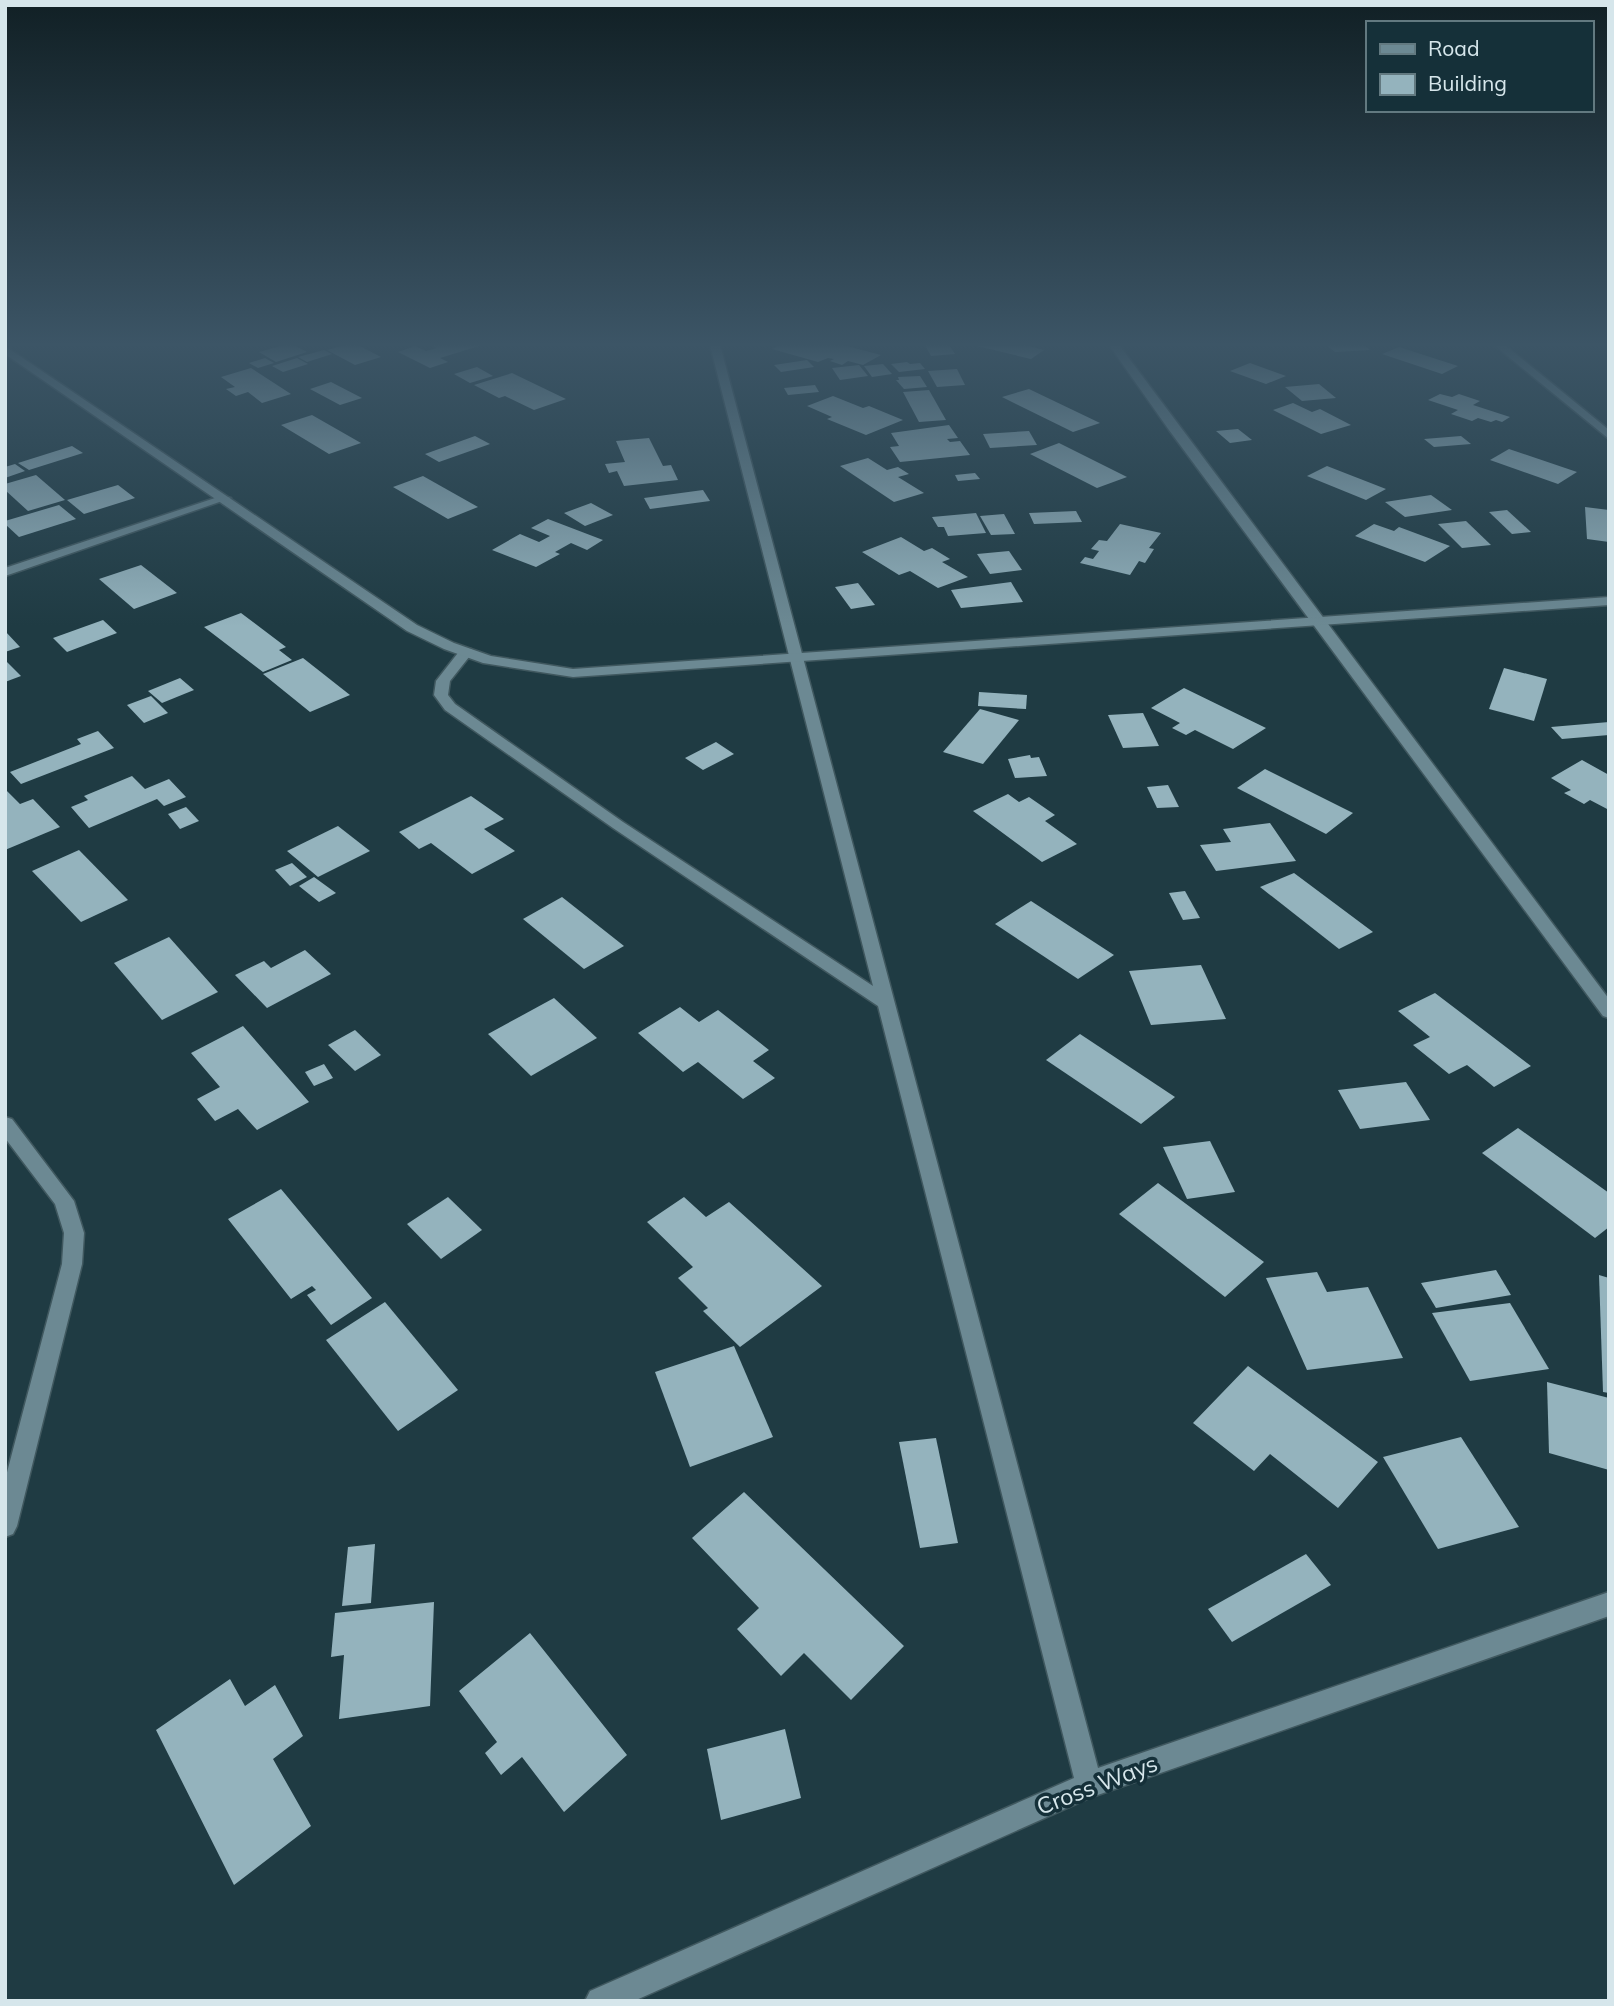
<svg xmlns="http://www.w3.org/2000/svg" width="1614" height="2006" font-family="Mulish,sans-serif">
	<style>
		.building { fill: #94b3bd }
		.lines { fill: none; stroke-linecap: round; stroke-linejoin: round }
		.minor-casing { stroke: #40585f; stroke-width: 3 }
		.tertiary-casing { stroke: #40585f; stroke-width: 3 }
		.minor { fill: #6c8993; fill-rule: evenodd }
		.tertiary { fill: #6c8993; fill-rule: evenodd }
		.labels { text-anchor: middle; stroke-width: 7; stroke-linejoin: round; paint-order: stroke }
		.near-street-label { font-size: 23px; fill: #d6e6eb; stroke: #153039 }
	</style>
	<rect width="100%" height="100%" fill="#1f3b43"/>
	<g class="building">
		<path d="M 284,345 L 294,345 L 307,352 L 276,362 L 259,352 Z"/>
		<path d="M 345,345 L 358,345 L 381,357 L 355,365 L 327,350 Z"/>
		<path d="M 432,345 L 479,345 L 479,346 L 440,358 L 448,362 L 430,368 L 398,352 L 415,346 L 426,351 L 437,348 Z"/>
		<path d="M 780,345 L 843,345 L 881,355 L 863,365 L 848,361 L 842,365 L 830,361 L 834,359 L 828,358 L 818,362 L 772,349 Z"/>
		<path d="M 925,345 L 949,345 L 955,354 L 931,356 Z"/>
		<path d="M 1025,345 L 1044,350 L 1031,359 L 977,346 Z"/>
		<path d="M 1326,345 L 1364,345 L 1370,350 L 1335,352 Z"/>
		<path d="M 1399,347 L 1458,366 L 1442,374 L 1382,354 Z"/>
		<path d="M 324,350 L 332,354 L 307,362 L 298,357 Z"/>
		<path d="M 265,358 L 274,363 L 258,368 L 249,363 Z"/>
		<path d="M 297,358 L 308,364 L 283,372 L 272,366 Z"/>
		<path d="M 807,360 L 814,367 L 781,372 L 774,365 Z"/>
		<path d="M 907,362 L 910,364 L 920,363 L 925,369 L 899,372 L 891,364 Z"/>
		<path d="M 1250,363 L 1286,376 L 1266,384 L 1230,371 Z"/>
		<path d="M 883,364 L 892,374 L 872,377 L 864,366 Z"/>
		<path d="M 859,365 L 868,376 L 840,380 L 832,368 Z"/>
		<path d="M 477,367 L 493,376 L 470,383 L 454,374 Z"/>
		<path d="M 251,368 L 291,394 L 262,403 L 248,392 L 236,396 L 226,389 L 235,387 L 221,377 Z"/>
		<path d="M 957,369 L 965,385 L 937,387 L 928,371 Z"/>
		<path d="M 512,373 L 566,399 L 534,410 L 505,396 L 499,398 L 474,385 Z"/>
		<path d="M 920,376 L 927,387 L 904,389 L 896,380 L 899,380 L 898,377 Z"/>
		<path d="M 331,382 L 362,398 L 340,405 L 310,389 Z"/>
		<path d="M 1319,384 L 1336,398 L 1302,401 L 1285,387 Z"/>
		<path d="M 815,385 L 819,392 L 788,395 L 784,388 Z"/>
		<path d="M 1029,389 L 1100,423 L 1073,432 L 1002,397 Z"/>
		<path d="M 929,390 L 946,420 L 919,422 L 903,392 Z"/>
		<path d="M 1440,394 L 1452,397 L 1459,394 L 1480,401 L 1473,405 L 1510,417 L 1502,422 L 1496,420 L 1491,422 L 1478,418 L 1472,421 L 1451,414 L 1458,410 L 1428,400 Z"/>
		<path d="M 833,396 L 863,408 L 869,406 L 903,420 L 866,435 L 827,419 L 832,417 L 807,406 Z"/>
		<path d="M 1293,403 L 1312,412 L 1320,409 L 1351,425 L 1321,434 L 1273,410 Z"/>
		<path d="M 312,415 L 361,443 L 329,454 L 281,425 Z"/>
		<path d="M 949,425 L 958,438 L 947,439 L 950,442 L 960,441 L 970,455 L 900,462 L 890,447 L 899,446 L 891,433 Z"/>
		<path d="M 1238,429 L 1252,440 L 1230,443 L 1216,431 Z"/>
		<path d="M 1029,431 L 1037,445 L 990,448 L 983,434 Z"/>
		<path d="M 475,436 L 490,444 L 439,462 L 425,454 Z"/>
		<path d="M 1461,436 L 1471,444 L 1434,447 L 1424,439 Z"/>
		<path d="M 649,438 L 663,466 L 671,465 L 678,480 L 624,486 L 617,471 L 609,473 L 605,464 L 625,462 L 616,441 Z"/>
		<path d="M 1059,443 L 1127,477 L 1097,488 L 1030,454 Z"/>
		<path d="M 72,446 L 83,453 L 29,470 L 18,463 Z"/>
		<path d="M 1509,449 L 1577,472 L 1558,484 L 1490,460 Z"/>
		<path d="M 868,458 L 887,470 L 898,467 L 909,474 L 898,477 L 924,493 L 894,502 L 840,466 Z"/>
		<path d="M 15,464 L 25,471 L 5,478 L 5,467 Z"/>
		<path d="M 1327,466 L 1386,489 L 1366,500 L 1307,476 Z"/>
		<path d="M 975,473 L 980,479 L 958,481 L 955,475 Z"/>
		<path d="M 36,475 L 65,500 L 28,511 L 5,490 L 5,484 Z"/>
		<path d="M 423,476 L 478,507 L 448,519 L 393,487 Z"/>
		<path d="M 118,485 L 135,498 L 84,514 L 67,500 Z"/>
		<path d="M 703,490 L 710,501 L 650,509 L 644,498 Z"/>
		<path d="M 1431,495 L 1452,510 L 1405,517 L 1385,502 Z"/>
		<path d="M 591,503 L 613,515 L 585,526 L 564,513 Z"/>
		<path d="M 59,505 L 76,519 L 19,537 L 5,524 L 5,521 Z"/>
		<path d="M 1585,507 L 1609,510 L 1609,542 L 1587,539 Z"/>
		<path d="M 1507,510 L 1531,532 L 1512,534 L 1489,512 Z"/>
		<path d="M 1076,511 L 1082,522 L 1034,524 L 1029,513 Z"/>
		<path d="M 976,513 L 986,533 L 948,536 L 944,527 L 938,527 L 932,517 Z"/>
		<path d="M 1004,514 L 1015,534 L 991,535 L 980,516 Z"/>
		<path d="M 548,519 L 603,540 L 587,550 L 571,543 L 555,552 L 560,554 L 536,567 L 492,550 L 520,534 L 539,542 L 550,536 L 531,528 Z"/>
		<path d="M 1466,521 L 1491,545 L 1462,548 L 1438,524 Z"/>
		<path d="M 1120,524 L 1161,533 L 1149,548 L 1154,549 L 1145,563 L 1139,561 L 1130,575 L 1080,563 L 1085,557 L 1093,559 L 1099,551 L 1091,549 L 1099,540 L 1107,541 Z"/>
		<path d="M 1374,524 L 1394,531 L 1399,527 L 1450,546 L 1425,562 L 1355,536 Z"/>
		<path d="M 901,537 L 924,551 L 932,548 L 950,559 L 942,562 L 968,577 L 938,588 L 910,571 L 899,575 L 862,552 Z"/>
		<path d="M 1009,551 L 1022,570 L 990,574 L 977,554 Z"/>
		<path d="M 141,565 L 177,593 L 134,609 L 99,579 Z"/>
		<path d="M 1011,582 L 1023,602 L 961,608 L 951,590 Z"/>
		<path d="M 858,583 L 875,605 L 851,609 L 835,587 Z"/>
		<path d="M 241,613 L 286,647 L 279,650 L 292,660 L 263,672 L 204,627 Z"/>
		<path d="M 103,620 L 117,633 L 67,652 L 53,638 Z"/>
		<path d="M 5,631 L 20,647 L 5,652 Z"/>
		<path d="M 303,658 L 350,695 L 310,712 L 263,674 Z"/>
		<path d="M 5,660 L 21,676 L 5,682 Z"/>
		<path d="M 1504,668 L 1547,679 L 1534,721 L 1489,709 Z"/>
		<path d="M 180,678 L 194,690 L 162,703 L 148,691 Z"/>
		<path d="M 1184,688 L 1266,728 L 1233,749 L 1195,730 L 1186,735 L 1172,728 L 1180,723 L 1151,708 Z"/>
		<path d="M 979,692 L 1027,695 L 1026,709 L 978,706 Z"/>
		<path d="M 151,696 L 168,713 L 144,723 L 127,705 Z"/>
		<path d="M 980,709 L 1019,720 L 983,764 L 943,752 Z"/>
		<path d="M 1143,713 L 1159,746 L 1123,748 L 1108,715 Z"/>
		<path d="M 1609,722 L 1609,735 L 1562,739 L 1551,727 Z"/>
		<path d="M 98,731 L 114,748 L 21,784 L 10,772 L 81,744 L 77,739 Z"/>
		<path d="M 716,742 L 734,754 L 703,770 L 685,758 Z"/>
		<path d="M 1030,755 L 1031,758 L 1039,757 L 1047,776 L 1015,778 L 1008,759 Z"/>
		<path d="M 1582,760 L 1609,775 L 1609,810 L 1590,800 L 1584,804 L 1564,793 L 1571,790 L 1551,778 Z"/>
		<path d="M 1265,769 L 1353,813 L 1326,834 L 1237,788 Z"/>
		<path d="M 132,776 L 145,789 L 169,779 L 186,797 L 164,806 L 157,799 L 89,828 L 71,807 L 88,800 L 84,796 Z"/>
		<path d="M 1168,785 L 1179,807 L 1157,808 L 1147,787 Z"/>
		<path d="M 5,789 L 20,804 L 33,799 L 60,827 L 5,850 Z"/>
		<path d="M 1008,794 L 1019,802 L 1029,797 L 1055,815 L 1045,821 L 1077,844 L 1042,862 L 973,811 Z"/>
		<path d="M 471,796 L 504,819 L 484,829 L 515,851 L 472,874 L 431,843 L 419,849 L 399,832 Z"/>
		<path d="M 186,807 L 199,821 L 180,829 L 168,814 Z"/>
		<path d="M 1270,823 L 1296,861 L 1216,871 L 1200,845 L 1231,842 L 1223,829 Z"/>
		<path d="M 338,826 L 370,851 L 318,877 L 287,851 Z"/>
		<path d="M 79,850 L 128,900 L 81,922 L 32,871 Z"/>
		<path d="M 292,863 L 307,877 L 290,886 L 275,870 Z"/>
		<path d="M 1294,873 L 1373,932 L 1339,949 L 1260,887 Z"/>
		<path d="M 314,877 L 336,893 L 319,902 L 299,886 Z"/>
		<path d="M 1185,891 L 1200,918 L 1183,920 L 1169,893 Z"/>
		<path d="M 562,897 L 624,946 L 584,969 L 523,919 Z"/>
		<path d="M 1031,901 L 1114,955 L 1078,979 L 995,924 Z"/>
		<path d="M 169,937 L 218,992 L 162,1020 L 114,963 Z"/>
		<path d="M 305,950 L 331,974 L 267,1008 L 235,975 L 264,961 L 271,968 Z"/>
		<path d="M 1201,965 L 1226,1019 L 1151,1025 L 1129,971 Z"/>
		<path d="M 1435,993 L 1531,1066 L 1494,1087 L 1467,1065 L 1449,1074 L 1413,1045 L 1430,1037 L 1398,1011 Z"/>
		<path d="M 554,998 L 597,1038 L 531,1076 L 488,1034 Z"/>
		<path d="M 680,1007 L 699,1022 L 718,1010 L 769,1050 L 753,1061 L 775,1078 L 743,1099 L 698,1062 L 683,1072 L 638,1033 Z"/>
		<path d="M 243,1026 L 309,1102 L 257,1130 L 238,1109 L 215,1121 L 197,1099 L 220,1087 L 191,1053 Z"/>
		<path d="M 355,1030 L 381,1055 L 355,1071 L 328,1045 Z"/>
		<path d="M 1080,1034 L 1175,1097 L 1141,1124 L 1046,1060 Z"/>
		<path d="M 324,1064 L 333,1078 L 314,1086 L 305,1072 Z"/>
		<path d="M 1406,1082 L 1430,1120 L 1360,1129 L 1338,1090 Z"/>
		<path d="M 1518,1128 L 1609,1193 L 1609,1227 L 1595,1238 L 1482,1153 Z"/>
		<path d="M 1210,1141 L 1235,1192 L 1187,1199 L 1163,1147 Z"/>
		<path d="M 1158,1183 L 1264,1262 L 1225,1297 L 1119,1214 Z"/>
		<path d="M 281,1189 L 372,1298 L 331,1325 L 307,1295 L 316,1290 L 312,1286 L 291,1299 L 228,1219 Z"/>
		<path d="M 448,1197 L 482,1230 L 441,1259 L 407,1224 Z"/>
		<path d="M 684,1197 L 706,1217 L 729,1202 L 822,1286 L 740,1347 L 703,1311 L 708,1308 L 678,1278 L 693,1267 L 647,1222 Z"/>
		<path d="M 1496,1270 L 1511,1295 L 1436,1308 L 1421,1283 Z"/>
		<path d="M 1317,1272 L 1327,1292 L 1368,1287 L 1403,1358 L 1307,1370 L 1266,1278 Z"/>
		<path d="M 1599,1275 L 1609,1278 L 1609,1393 L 1603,1392 Z"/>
		<path d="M 385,1302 L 458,1390 L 398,1431 L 326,1340 Z"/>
		<path d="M 1510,1303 L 1549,1369 L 1470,1381 L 1432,1313 Z"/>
		<path d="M 734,1346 L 773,1437 L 690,1467 L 655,1372 Z"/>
		<path d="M 1248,1366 L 1378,1462 L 1338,1508 L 1270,1454 L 1254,1471 L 1193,1423 Z"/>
		<path d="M 1547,1382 L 1609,1398 L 1609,1470 L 1549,1453 Z"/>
		<path d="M 1461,1437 L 1519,1527 L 1438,1549 L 1383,1457 Z"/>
		<path d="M 936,1438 L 958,1543 L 920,1548 L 899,1442 Z"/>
		<path d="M 744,1492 L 904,1646 L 851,1700 L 804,1653 L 781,1676 L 737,1629 L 759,1608 L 692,1538 Z"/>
		<path d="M 375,1544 L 371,1603 L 342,1606 L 348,1547 Z"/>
		<path d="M 1306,1554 L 1331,1585 L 1232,1642 L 1208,1609 Z"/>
		<path d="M 434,1602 L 430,1706 L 339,1719 L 344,1655 L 331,1657 L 335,1613 Z"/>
		<path d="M 530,1633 L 627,1755 L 564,1812 L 522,1757 L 501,1775 L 485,1753 L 497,1742 L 459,1691 Z"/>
		<path d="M 230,1679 L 245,1706 L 275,1685 L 303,1736 L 273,1759 L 311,1826 L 234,1885 L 156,1730 Z"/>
		<path d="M 785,1729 L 801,1798 L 721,1820 L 707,1749 Z"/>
	</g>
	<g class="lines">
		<defs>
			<g id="minor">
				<path d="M 710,345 L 720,345 L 1098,1768 L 1609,1592 L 1609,1616 L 1092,1797 L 634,2001 L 585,2001 L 590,1991 L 1074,1778 L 878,1006 L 613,828 L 445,710 L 434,695 L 436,681 L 461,649 L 471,649 L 473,652 L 450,681 L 448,695 L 455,704 L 623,822 L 873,986 Z"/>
				<path d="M 1109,345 L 1119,345 L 1609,999 L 1609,1018 L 1603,1016 L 1169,430 Z"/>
				<path d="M 1494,345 L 1505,345 L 1609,430 L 1609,439 Z"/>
				<path d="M 221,496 L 231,498 L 5,576 L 5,568 Z"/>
				<path d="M 5,1117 L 12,1119 L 74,1201 L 84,1233 L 82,1264 L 17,1526 L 13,1534 L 5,1537 L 5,1480 L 62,1264 L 64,1233 L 55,1204 L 5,1138 Z"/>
			</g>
			<path id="tertiary" d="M 5,346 L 417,625 L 454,643 L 491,656 L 573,669 L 1609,597 L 1609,605 L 573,677 L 483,663 L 444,649 L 407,631 L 5,354 Z"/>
		</defs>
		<use href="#minor" class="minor-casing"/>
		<use href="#tertiary" class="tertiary-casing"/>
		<use href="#minor" class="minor"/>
		<use href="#tertiary" class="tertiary"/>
	</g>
	<linearGradient id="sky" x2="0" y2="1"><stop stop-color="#112025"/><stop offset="0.55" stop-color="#3c5566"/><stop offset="1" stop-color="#3c5566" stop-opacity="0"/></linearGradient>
	<rect width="1614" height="626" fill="url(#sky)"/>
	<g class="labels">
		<g class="near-street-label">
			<text transform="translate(1097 1785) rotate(-21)" y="8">Cross Ways</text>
		</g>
	</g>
	<rect width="1614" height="2006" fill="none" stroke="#d6e6eb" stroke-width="14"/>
	<rect x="1366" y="21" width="228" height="91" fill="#153039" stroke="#627980" stroke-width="2"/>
	<rect x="1380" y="44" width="35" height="10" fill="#6c8993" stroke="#627980" stroke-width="2"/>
	<text x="1428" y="56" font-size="21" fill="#d6e6eb">Road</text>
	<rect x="1380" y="74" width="35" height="21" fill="#94b3bd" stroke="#627980" stroke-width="2"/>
	<text x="1428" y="91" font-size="21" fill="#d6e6eb">Building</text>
</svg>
